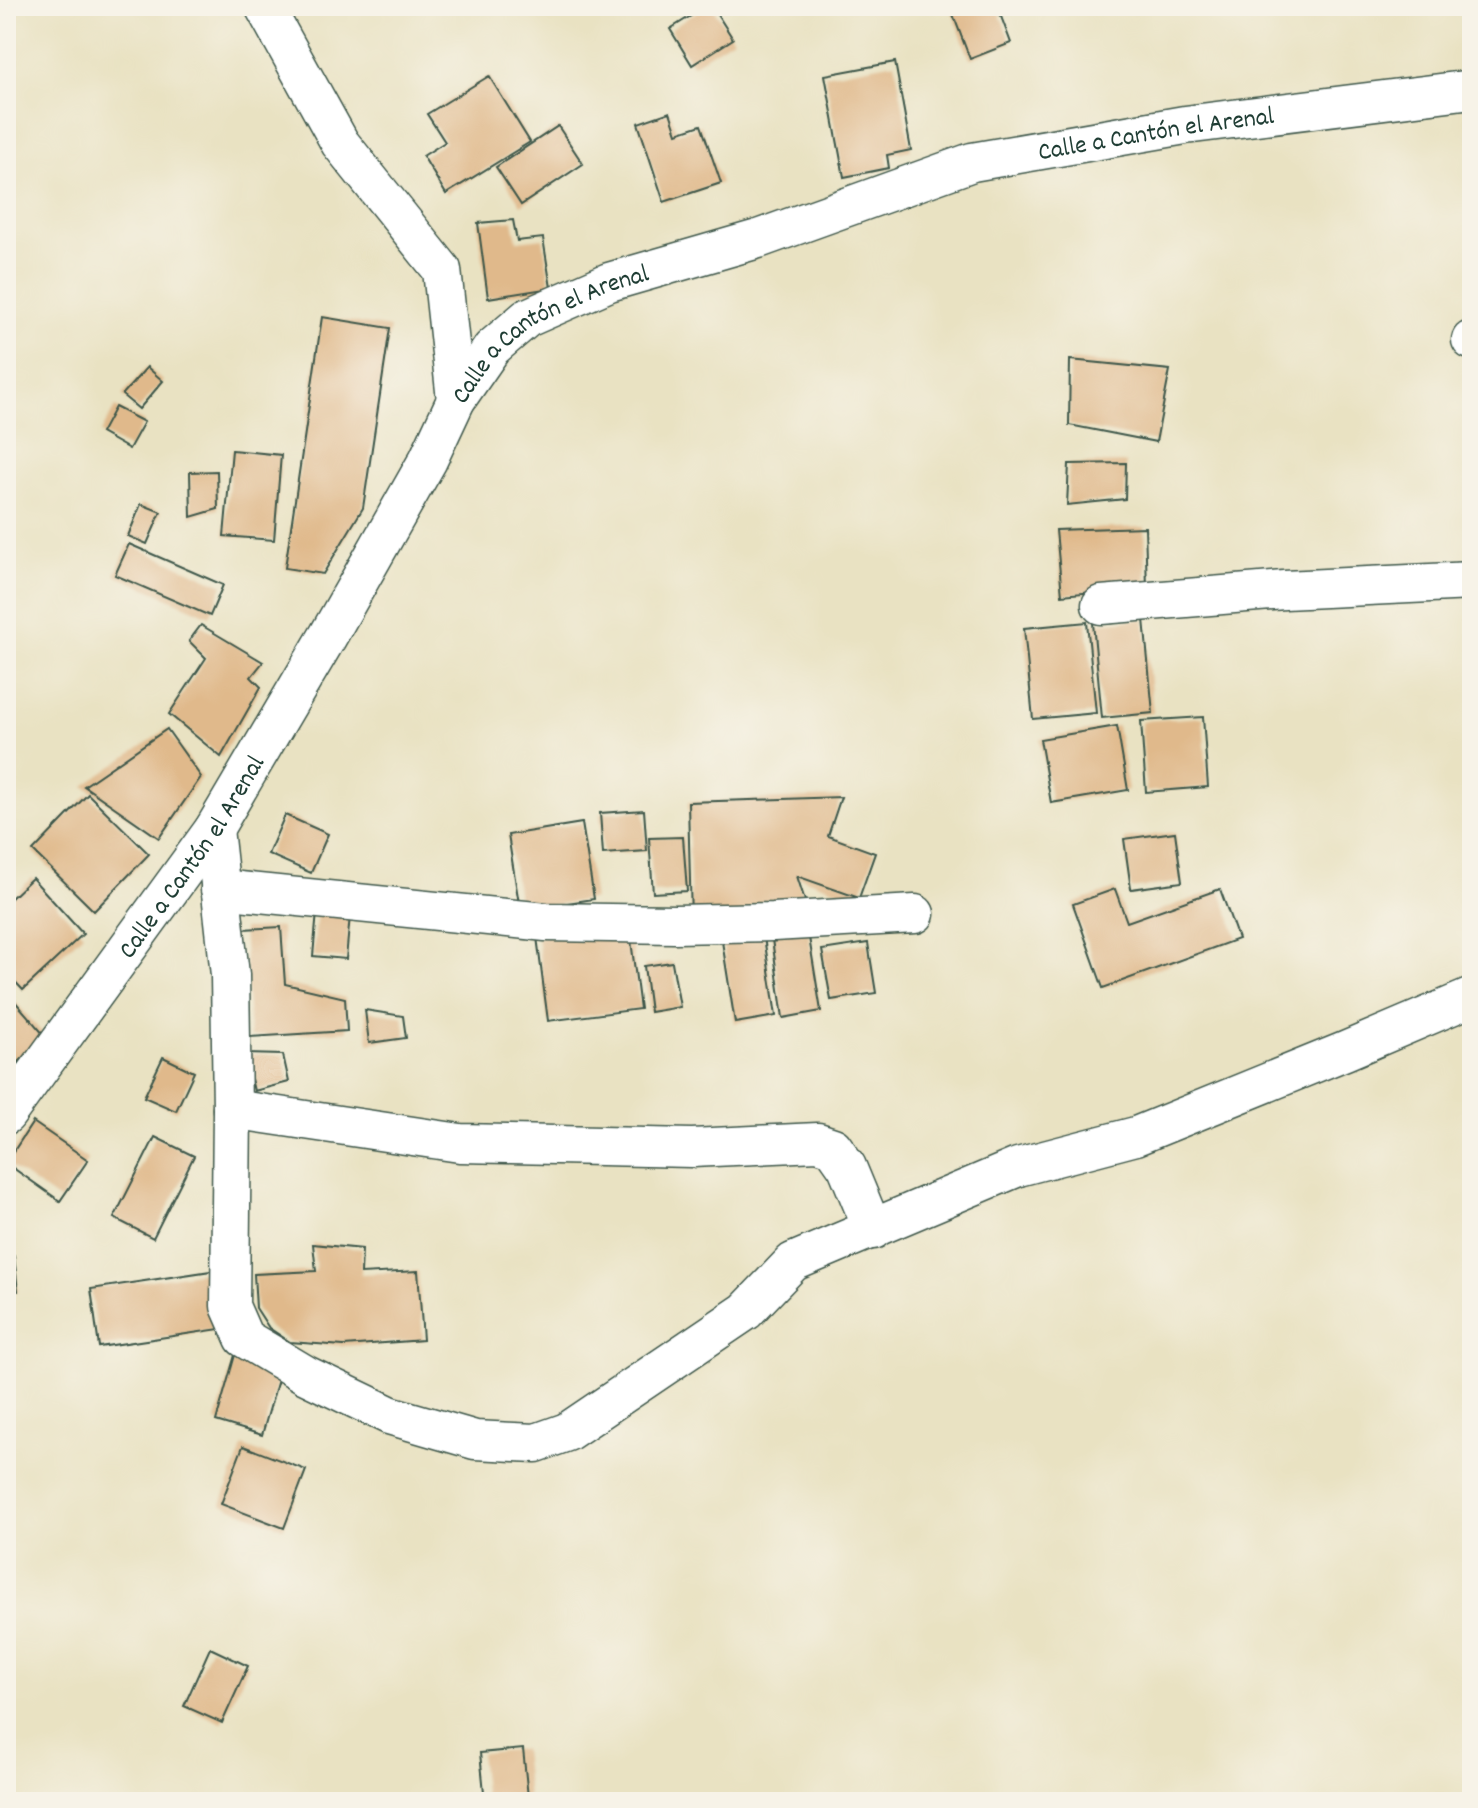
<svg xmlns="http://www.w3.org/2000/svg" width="1478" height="1808" font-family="Dekko,sans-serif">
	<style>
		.building { fill: #e0b98b }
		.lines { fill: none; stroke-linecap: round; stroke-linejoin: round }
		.minor-casing { stroke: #3d5649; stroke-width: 41 }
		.minor { stroke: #fff; stroke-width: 38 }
		.labels { text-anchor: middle; stroke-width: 6; stroke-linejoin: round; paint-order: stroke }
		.street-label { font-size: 26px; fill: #1f3d34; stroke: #f7f3e8 }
	</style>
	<rect width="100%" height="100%" fill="#f7f3e8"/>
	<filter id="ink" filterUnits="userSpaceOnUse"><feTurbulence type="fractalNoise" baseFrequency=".0125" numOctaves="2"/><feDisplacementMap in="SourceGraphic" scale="16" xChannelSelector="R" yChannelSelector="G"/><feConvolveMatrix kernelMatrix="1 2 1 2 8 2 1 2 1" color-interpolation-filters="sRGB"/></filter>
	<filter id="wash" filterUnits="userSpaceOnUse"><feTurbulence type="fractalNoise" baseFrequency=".006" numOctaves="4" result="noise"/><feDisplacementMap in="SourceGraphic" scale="32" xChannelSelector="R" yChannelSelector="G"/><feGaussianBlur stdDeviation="1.8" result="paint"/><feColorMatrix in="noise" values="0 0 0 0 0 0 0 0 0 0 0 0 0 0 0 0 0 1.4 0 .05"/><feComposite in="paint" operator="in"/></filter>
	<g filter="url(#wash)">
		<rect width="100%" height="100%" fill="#e9e2c2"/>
		<g id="blocks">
			<g class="building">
				<path d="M 707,6 L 712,6 L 733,39 L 692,65 L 670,29 Z"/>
				<path d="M 959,6 L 997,6 L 1011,43 L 970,59 L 951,9 Z"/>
				<path d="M 895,62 L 911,150 L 887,155 L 889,168 L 844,177 L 825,75 Z"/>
				<path d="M 489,76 L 530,142 L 446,194 L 423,156 L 445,142 L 427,114 Z"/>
				<path d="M 670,112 L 677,133 L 701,125 L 721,183 L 664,202 L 638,123 Z"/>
				<path d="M 558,126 L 583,164 L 521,205 L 496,167 Z"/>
				<path d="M 513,220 L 517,241 L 543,238 L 551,288 L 488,298 L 478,223 Z"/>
				<path d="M 322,317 L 390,328 L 363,508 L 323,574 L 285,568 Z"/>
				<path d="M 1070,360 L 1170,370 L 1156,442 L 1069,425 Z"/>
				<path d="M 147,367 L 163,381 L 139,409 L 122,395 Z"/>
				<path d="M 115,407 L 144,422 L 129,449 L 101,433 Z"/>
				<path d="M 232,450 L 281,455 L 274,540 L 224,536 Z"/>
				<path d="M 1126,463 L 1125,499 L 1067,505 L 1069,464 Z"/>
				<path d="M 217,471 L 218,509 L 191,517 L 190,472 Z"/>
				<path d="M 141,504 L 161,512 L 147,544 L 128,536 Z"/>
				<path d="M 1145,527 L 1147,587 L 1062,595 L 1056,530 Z"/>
				<path d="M 129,544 L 223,585 L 210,616 L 115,575 Z"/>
				<path d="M 1144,619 L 1153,713 L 1102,718 L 1093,623 Z"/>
				<path d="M 1087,622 L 1096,713 L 1033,719 L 1024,628 Z"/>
				<path d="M 201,625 L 263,662 L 251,677 L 261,687 L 221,757 L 169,714 L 206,658 L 189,641 Z"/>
				<path d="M 1203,717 L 1208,787 L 1146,792 L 1141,721 Z"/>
				<path d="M 1117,726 L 1128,790 L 1051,803 L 1040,739 Z"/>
				<path d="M 167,729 L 201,777 L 159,838 L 84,786 Z"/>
				<path d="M 88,794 L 149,854 L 94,911 L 33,851 Z"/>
				<path d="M 841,797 L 828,836 L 875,853 L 859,898 L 797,876 L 810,916 L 691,920 L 688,802 Z"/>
				<path d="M 644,810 L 647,851 L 603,854 L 600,813 Z"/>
				<path d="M 285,815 L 328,834 L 311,873 L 268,854 Z"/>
				<path d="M 582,823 L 594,899 L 520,910 L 508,835 Z"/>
				<path d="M 1175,832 L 1182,882 L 1131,889 L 1124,839 Z"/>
				<path d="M 683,837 L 687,891 L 653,893 L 649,838 Z"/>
				<path d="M 32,878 L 83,934 L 23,990 L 6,972 L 6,903 Z"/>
				<path d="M 1115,889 L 1127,922 L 1220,889 L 1238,939 L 1103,988 L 1073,904 Z"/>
				<path d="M 317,912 L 350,915 L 346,959 L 313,956 Z"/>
				<path d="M 762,924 L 776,1016 L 735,1023 L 721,935 Z"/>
				<path d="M 629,925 L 640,1009 L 548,1021 L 537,937 Z"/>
				<path d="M 807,925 L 821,1011 L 783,1018 L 771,932 Z"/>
				<path d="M 281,927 L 285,984 L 345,998 L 347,1031 L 250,1037 L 243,929 Z"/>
				<path d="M 868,943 L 876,993 L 831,1000 L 822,950 Z"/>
				<path d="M 672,962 L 680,1007 L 650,1012 L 644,966 Z"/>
				<path d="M 6,991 L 45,1036 L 6,1075 Z"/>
				<path d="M 365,1010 L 403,1016 L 406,1038 L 369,1043 Z"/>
				<path d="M 245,1054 L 283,1055 L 289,1082 L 254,1091 Z"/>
				<path d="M 163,1057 L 194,1072 L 176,1111 L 144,1097 Z"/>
				<path d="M 33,1122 L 88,1160 L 60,1201 L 6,1163 Z"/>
				<path d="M 155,1137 L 194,1156 L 153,1238 L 114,1218 Z"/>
				<path d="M 313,1244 L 362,1249 L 361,1274 L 418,1271 L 423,1340 L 344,1346 L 290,1342 L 269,1328 L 256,1308 L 254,1274 L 316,1271 Z"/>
				<path d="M 14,1256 L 18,1291 L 6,1293 L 6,1257 Z"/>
				<path d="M 211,1271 L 220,1329 L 99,1347 L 91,1289 Z"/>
				<path d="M 235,1355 L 281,1369 L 262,1435 L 216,1421 Z"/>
				<path d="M 243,1446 L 306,1470 L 284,1528 L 221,1504 Z"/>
				<path d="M 210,1648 L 248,1666 L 222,1723 L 184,1706 Z"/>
				<path d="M 523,1749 L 528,1797 L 485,1802 L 480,1753 Z"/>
			</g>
		</g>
	</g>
	<g filter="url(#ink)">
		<use href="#blocks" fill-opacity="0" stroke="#3d5649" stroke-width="2"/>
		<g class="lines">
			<defs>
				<g id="minor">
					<path d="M 264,6 L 340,143 L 442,270 L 456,400"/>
					<path d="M 1471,340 L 1472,340"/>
					<path d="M 1101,605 L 1284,590 L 1472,581"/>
					<path d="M 214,829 L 230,975 L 232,1109 L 230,1306 L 244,1338 L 306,1375 L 389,1415 L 475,1440 L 536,1443 L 567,1432 L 746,1311 L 793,1262 L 1018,1167 L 1136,1136 L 1345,1051 L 1472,997"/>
					<path d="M 220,889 L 546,922 L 675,924 L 773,922 L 915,914"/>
					<path d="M 232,1109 L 460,1143 L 692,1148 L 818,1142 L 833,1147 L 847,1167 L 873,1230"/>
					<path id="s1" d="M 6,1115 L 214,829 L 328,636 L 428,460 L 456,400 L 492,348 L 527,318 L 609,282 L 758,239 L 972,162 L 1185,125 L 1472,89"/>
				</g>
			</defs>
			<use href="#minor" class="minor-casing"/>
			<use href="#minor" class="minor"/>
		</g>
	</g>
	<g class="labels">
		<g class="street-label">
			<text dy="9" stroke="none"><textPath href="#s1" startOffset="1614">Calle a Cantón el Arenal</textPath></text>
			<text dy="9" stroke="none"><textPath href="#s1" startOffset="966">Calle a Cantón el Arenal</textPath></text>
			<text dy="9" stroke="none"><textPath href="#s1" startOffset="318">Calle a Cantón el Arenal</textPath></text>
		</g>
	</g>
	<rect width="1478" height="1808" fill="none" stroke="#f7f3e8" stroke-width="32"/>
</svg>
